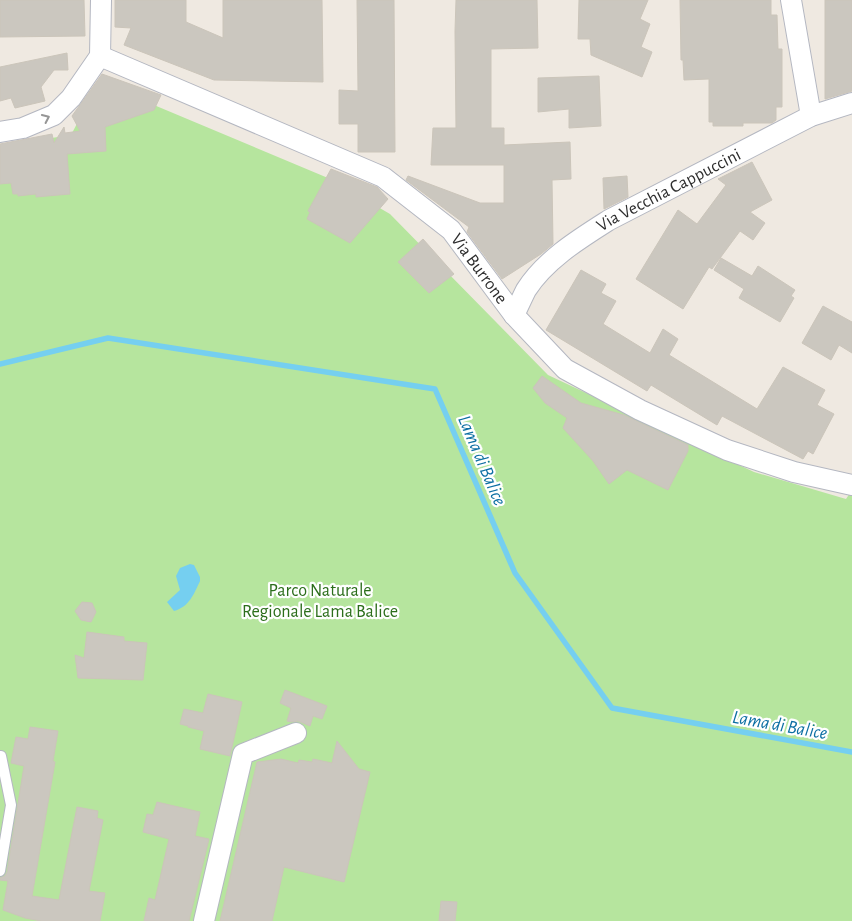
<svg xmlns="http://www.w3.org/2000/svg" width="852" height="921" font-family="'Alegreya Sans',sans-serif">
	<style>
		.green { fill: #b6e59e }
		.water { fill: #75cff0 }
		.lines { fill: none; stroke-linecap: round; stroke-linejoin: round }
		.stream { stroke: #75cff0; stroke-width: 5.5 }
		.building { fill: #cbc7bf; stroke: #cbc5ba }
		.service-casing { stroke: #b4b7c1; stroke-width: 12 }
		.minor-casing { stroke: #b4b7c1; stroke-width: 22 }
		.service { stroke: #fff; stroke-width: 10 }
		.minor { stroke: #fff; stroke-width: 20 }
		.oneway { stroke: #969696 }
		.labels { text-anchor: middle; stroke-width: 4.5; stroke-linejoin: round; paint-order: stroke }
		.street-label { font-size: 18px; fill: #2e2e2e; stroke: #fff }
		.park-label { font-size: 18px; fill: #2c6e1b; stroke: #fff }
		.water-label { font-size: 19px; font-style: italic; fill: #0d6fa3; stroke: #fff }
	</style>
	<rect width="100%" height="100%" fill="#efe9e1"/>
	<path class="green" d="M 99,82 L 328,178 L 390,214 L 548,375 L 754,472 L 846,499 L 852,490 L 852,921 L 0,921 L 0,146 L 71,135 Z"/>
	<path class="water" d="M 190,564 L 194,565 L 200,577 L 200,581 C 194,594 189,607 174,611 L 167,602 L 180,590 L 176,576 L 180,568 Z"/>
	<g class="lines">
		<path class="stream" d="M 0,364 L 108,338 L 435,389 L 515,573 L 612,708 L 852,752"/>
	</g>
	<g class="building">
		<path d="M 0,0 L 84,0 L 85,36 L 0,37 Z"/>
		<path d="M 115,0 L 186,0 L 186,22 L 223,38 L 223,0 L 322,0 L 323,82 L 214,80 L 124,45 L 131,28 L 115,27 Z"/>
		<path d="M 357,0 L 394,0 L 395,152 L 358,152 L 358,124 L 339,124 L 339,90 L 358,91 Z"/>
		<path d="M 456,0 L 537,0 L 538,48 L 491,49 L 491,128 L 504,128 L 504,145 L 570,142 L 571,179 L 552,180 L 553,244 L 541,254 L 502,279 L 467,232 L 469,227 L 406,180 L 408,176 L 480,203 L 504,203 L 504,165 L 431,165 L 433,128 L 456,128 L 455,31 Z"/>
		<path d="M 579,0 L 648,0 L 640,19 L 650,24 L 641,47 L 652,52 L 642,77 L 591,55 L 590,39 L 578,39 Z"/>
		<path d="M 680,0 L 771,0 L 771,15 L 777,15 L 778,49 L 782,49 L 782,107 L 776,107 L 776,120 L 772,123 L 743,123 L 743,126 L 713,126 L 713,122 L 709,122 L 709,79 L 684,80 L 683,60 L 681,60 Z"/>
		<path d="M 825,0 L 852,0 L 852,91 L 825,99 Z"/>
		<path d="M 67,53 L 68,70 L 54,70 L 41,87 L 45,101 L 15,108 L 11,98 L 0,101 L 0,67 Z"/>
		<path d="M 102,74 L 161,95 L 154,110 L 105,127 L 106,151 L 67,154 L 70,194 L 36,197 L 36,194 L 18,196 L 18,194 L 13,194 L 11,183 L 0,184 L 0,144 L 52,134 L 54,143 L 64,127 L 65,133 L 80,131 L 72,116 Z"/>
		<path d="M 599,76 L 601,126 L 569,128 L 569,109 L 538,112 L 538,78 Z"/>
		<path d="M 752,162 L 772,200 L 750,212 L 765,223 L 753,240 L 740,231 L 712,269 L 709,267 L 683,309 L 636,279 L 678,210 L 697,224 L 726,185 L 718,179 Z"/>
		<path d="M 331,169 L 377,187 L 388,199 L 350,243 L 307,219 L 310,212 L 308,211 Z"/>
		<path d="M 627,176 L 628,197 L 604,209 L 603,178 Z"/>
		<path d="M 423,239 L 454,274 L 429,293 L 398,262 Z"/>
		<path d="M 721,258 L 752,276 L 758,266 L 795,290 L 791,296 L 794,298 L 780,322 L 739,298 L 744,289 L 714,270 Z"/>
		<path d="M 581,270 L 606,284 L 601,293 L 616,301 L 603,324 L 650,353 L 663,329 L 678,339 L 669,355 L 757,409 L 783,367 L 825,390 L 817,405 L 834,414 L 813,454 L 808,451 L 803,459 L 722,416 L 717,425 L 651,385 L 647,391 L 546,330 Z"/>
		<path d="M 823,306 L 852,322 L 852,353 L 839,345 L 831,360 L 802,343 Z"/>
		<path d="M 542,376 L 581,403 L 624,415 L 688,445 L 688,451 L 668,490 L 627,470 L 609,484 L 593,461 L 563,428 L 567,418 L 545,403 L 533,388 Z"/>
		<path d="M 82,602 L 92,603 L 96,612 L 91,622 L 81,620 L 75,611 Z"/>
		<path d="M 87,632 L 124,637 L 124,641 L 147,643 L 143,680 L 78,678 L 75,655 L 84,658 Z"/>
		<path d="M 285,690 L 327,706 L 322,719 L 313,716 L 310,726 L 298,721 L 291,722 L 287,721 L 291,708 L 280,703 Z"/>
		<path d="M 208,694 L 242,702 L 230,756 L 200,749 L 204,731 L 188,727 L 188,726 L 180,724 L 184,709 L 203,713 Z"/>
		<path d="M 30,727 L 58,731 L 53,761 L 55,762 L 32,896 L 59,900 L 77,807 L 98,811 L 97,818 L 103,820 L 89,891 L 105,893 L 100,921 L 41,921 L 25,918 L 3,910 L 8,881 L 0,880 L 0,878 L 5,876 L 7,872 L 24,766 L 11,763 L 16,737 L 28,739 Z"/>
		<path d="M 337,741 L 359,769 L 370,772 L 344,882 L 284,867 L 272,921 L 220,921 L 257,762 L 281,759 L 298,763 L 299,760 L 312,762 L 313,759 L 332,763 Z"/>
		<path d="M 157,802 L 200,812 L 195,836 L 209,839 L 189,921 L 144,921 L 149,898 L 155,900 L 169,839 L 143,832 L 147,814 L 153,815 Z"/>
		<path d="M 441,901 L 457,902 L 455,921 L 439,921 Z"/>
	</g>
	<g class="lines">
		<defs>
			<path id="service" d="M 0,871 L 11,805 L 1,756"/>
			<g id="minor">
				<path d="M 791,0 L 811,116"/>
				<path id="s1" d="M 100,56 L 383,177 L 451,230 L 514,315 L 565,369 L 640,410 L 727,450 L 794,472 L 852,485"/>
				<path d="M 0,132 L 23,128 L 54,115 L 71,98 L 100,56 L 101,0"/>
				<path id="s2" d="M 514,315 C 518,307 522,298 526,290 C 545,260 579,239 609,220 L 811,116 L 852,103"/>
				<path d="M 204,921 L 243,754 L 296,733"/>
			</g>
		</defs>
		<use href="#service" class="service-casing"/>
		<use href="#minor" class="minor-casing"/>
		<use href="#service" class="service"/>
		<use href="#minor" class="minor"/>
	</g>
	<defs><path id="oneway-chevron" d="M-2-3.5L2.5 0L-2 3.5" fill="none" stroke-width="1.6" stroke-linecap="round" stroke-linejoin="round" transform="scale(1.25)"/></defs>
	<use class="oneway" href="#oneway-chevron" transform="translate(46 118) rotate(-25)"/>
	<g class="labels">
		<g class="street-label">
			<text dy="6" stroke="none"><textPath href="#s2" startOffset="204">Via Vecchia Cappuccini</textPath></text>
			<text dy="6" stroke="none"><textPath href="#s1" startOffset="442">Via Burrone</textPath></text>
		</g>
		<g class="park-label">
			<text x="320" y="596">Parco Naturale<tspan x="320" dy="21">Regionale Lama Balice</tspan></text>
		</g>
		<g class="water-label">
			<text transform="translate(483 460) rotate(67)" y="7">Lama di Balice</text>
			<text transform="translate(780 724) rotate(10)" y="7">Lama di Balice</text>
		</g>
	</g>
</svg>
